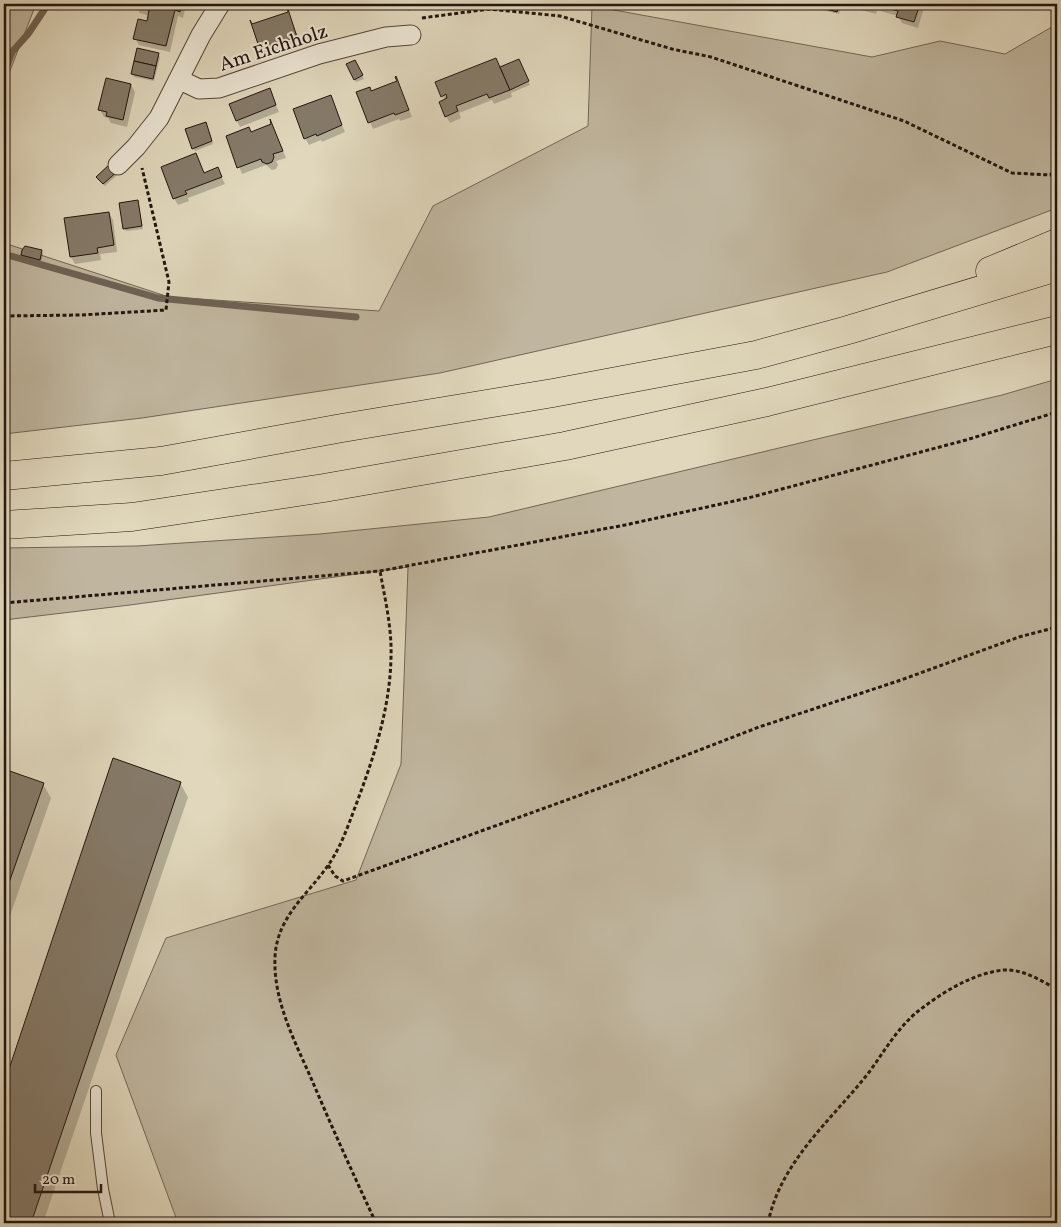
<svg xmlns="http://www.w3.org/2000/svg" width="1061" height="1227" font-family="Vollkorn,serif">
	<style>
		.green { fill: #c0b69f; stroke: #726658 }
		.shadow { fill: #0003 }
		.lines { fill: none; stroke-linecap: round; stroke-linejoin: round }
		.stream { stroke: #6e6254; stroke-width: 7 }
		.building { fill: #857a69; stroke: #231510 }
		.service-casing { stroke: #52463b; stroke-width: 12 }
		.minor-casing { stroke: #52463b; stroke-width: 21 }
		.motorway-casing { stroke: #231510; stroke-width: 29 }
		.path { stroke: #231510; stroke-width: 3; stroke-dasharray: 4 2.5; stroke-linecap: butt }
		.service { stroke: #ebe5d3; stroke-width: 10 }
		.minor { stroke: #ebe5d3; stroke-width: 19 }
		.motorway { stroke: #e0d7bc; stroke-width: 28 }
		.labels { text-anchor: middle; stroke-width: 4; stroke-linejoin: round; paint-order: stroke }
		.street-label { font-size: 20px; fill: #231510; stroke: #ebe5d3 }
	</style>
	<rect width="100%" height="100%" fill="#e0d7bc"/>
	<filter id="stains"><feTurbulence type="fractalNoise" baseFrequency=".004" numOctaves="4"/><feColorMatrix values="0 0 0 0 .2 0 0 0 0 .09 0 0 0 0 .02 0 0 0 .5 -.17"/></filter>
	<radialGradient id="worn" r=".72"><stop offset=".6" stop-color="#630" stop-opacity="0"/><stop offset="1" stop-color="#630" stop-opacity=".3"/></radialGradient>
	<g class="green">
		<path d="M 4,4 L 36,4 L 4,86 Z"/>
		<path d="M 592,6 L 872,57 L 940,41 L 1005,54 L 1057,24 L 1057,208 L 887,272 L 440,373 L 142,418 L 4,434 L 4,243 L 169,297 L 379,311 L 433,206 L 588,126 Z"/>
		<path d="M 1057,379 L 1057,1223 L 178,1223 L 116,1055 L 166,938 L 356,880 L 401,764 L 408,567 L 130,605 L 4,620 L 4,548 L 137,546 L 320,534 L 489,517 L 1002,395 Z"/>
	</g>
	<g class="shadow">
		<path d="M 137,4 L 182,4 L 185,9 L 183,18 L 178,16 L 170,52 L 139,45 L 135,38 L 148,23 L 150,16 L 140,13 L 136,7 Z"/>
		<path d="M 405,4 L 423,4 L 423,6 L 408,11 Z"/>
		<path d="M 817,4 L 842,4 L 839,14 L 818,9 Z"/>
		<path d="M 848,4 L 925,4 L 918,28 L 902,23 L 898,16 L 877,10 L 876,14 L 850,7 Z"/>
		<path d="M 288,13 L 298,36 L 260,48 Z"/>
		<path d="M 298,38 L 300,44 L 265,56 L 262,51 Z"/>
		<path d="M 158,54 L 160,57 L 154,81 L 134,77 L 133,74 Z"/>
		<path d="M 519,60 L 530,85 L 511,93 L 512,97 L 494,104 L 492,100 L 459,113 L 461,118 L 450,123 L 446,116 L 445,101 L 437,83 L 500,68 Z"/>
		<path d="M 355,61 L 364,79 L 356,82 L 348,65 Z"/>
		<path d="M 398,82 L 412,117 L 400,121 L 399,119 L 373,129 L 358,92 L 371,92 Z"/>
		<path d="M 131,85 L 135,92 L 127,127 L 111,123 L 108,118 L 104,117 L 100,110 Z"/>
		<path d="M 269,89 L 279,112 L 240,127 L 237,121 Z"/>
		<path d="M 330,97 L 345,132 L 322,142 L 321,140 L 309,145 L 305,138 Z"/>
		<path d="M 272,125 L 286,158 L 276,161 L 278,165 L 276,169 L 272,170 L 266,165 L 242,174 L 228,137 L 252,134 Z"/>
		<path d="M 207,126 L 213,144 L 195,151 L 193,148 Z"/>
		<path d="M 196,155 L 204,174 L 221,176 L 225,184 L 188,198 L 189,201 L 178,205 L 174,198 Z"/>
		<path d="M 117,172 L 118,174 L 105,186 L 99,180 Z"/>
		<path d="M 138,202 L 143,229 L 126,231 L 124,228 Z"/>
		<path d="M 109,213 L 113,220 L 117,252 L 100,254 L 101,260 L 75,264 L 71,257 L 65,219 Z"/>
		<path d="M 42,251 L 43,254 L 41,262 L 24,258 L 22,255 Z"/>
		<path d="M 114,760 L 180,783 L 188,797 L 43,1223 L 4,1223 L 4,1088 Z"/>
		<path d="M 4,771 L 43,784 L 51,798 L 4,933 Z"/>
	</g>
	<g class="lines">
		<g class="stream">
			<path d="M 4,73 L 12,52 L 28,34 L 48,4"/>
			<path d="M 4,254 L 158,298 L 356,317"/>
		</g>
	</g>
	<g class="building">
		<path d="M 136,4 L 181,4 L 180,12 L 175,10 L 166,46 L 133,39 L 138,19 L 147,21 L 149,10 L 135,7 Z"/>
		<path d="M 827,4 L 840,4 L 837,12 L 826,9 Z"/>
		<path d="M 873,4 L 920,4 L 914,22 L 896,17 L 898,11 Z"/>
		<path d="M 287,6 L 297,37 L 260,50 L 250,20 L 252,24 L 288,12 Z"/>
		<path d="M 137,48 L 159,53 L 156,66 L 134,61 Z"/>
		<path d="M 496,58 L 510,90 L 489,98 L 487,94 L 456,106 L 458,111 L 445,117 L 439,102 L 447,98 L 446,94 L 441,97 L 435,82 Z"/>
		<path d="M 519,59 L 529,81 L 510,90 L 500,67 Z"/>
		<path d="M 355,60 L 363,75 L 354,80 L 346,64 Z"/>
		<path d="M 134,61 L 156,66 L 153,79 L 131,74 Z"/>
		<path d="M 396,76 L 409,110 L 395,115 L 394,113 L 368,123 L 356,92 L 370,87 L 371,91 L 397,81 L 395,77 Z"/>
		<path d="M 106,78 L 131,84 L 123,120 L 106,116 L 107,112 L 98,110 Z"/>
		<path d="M 270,88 L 276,105 L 236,121 L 229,104 Z"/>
		<path d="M 331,95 L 342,125 L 317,136 L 316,134 L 304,139 L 293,109 Z"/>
		<path d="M 270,119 L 283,151 L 273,154 L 274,157 L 272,162 L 267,164 L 262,162 L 261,159 L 237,168 L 226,136 L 249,127 L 251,132 L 271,124 Z"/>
		<path d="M 206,122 L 212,141 L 192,149 L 185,129 Z"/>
		<path d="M 196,153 L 204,173 L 218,167 L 222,177 L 185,191 L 187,194 L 173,199 L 161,167 Z"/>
		<path d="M 111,163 L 118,171 L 103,184 L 96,177 Z"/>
		<path d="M 138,200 L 142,226 L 123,229 L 119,203 Z"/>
		<path d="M 109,212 L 114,245 L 97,248 L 98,253 L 70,257 L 64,218 Z"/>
		<path d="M 25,246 L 42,250 L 40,260 L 21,255 L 22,250 Z"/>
		<path d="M 113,758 L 181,782 L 31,1223 L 11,1223 L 4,1221 L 4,1084 Z"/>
		<path d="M 4,769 L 44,783 L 4,897 Z"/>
	</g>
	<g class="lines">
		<defs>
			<path id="service" d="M 96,1091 L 96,1133 L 103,1189 L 110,1223"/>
			<g id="minor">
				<path d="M 180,80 L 199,89 L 219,88 L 319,54 L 386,37 L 411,35"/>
				<path d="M 118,165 L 136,147 L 159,118 L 201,35 L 220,4"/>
			</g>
			<g id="motorway">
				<path d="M 990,271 L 1057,243"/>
				<path d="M 4,476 L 161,461 L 342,428 L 553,393 L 756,355 L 848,330 L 1057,267"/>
				<path d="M 4,525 L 132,517 L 324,488 L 565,446 L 767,402 L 1057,330"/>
			</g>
		</defs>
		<use href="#service" class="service-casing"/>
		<use href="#minor" class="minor-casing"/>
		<use href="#motorway" class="motorway-casing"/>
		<g class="path">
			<path d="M 422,18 L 489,9 L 560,16 L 672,49 L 711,57 L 904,121 L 1012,173 L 1050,175 L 1057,170"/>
			<path d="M 4,316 L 82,315 L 166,310 L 169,282 L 142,168"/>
			<path d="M 4,603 L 380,571 L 625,525 L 748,498 L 966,440 L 1057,412"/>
			<path d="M 328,865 L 335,876 L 343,881 L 622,780 L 759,727 L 901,680 L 1019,637 L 1057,627"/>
			<path d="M 376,1223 C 355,1178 334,1132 314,1085 C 297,1045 273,1003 275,957 C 277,916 308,895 329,864 C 340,848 347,829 354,810 C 373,760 390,710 391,657 C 392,628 385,599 380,571"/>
			<path d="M 768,1223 C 781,1160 832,1120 870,1071 C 885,1050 897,1029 917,1012 C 940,994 968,976 997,971 C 1019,966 1039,980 1057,989"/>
		</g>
		<use href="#service" class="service"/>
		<use href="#minor" class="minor"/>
		<use href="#motorway" class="motorway"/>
	</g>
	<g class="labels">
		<g class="street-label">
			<text transform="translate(273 47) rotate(-18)" y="7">Am Eichholz</text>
		</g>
	</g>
	<rect width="1061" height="1227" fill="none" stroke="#e0d7bc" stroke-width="20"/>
	<rect x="5" y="5" width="1051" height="1217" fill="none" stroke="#231510" stroke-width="2.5"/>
	<rect x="10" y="10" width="1041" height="1207" fill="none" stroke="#231510"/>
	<path d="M35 1184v8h66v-8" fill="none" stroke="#231510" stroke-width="2.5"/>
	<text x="42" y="1184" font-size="15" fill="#231510" stroke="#ebe5d3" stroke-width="4" paint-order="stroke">20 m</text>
	<rect width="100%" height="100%" filter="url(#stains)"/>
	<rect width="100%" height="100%" fill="url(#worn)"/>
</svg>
